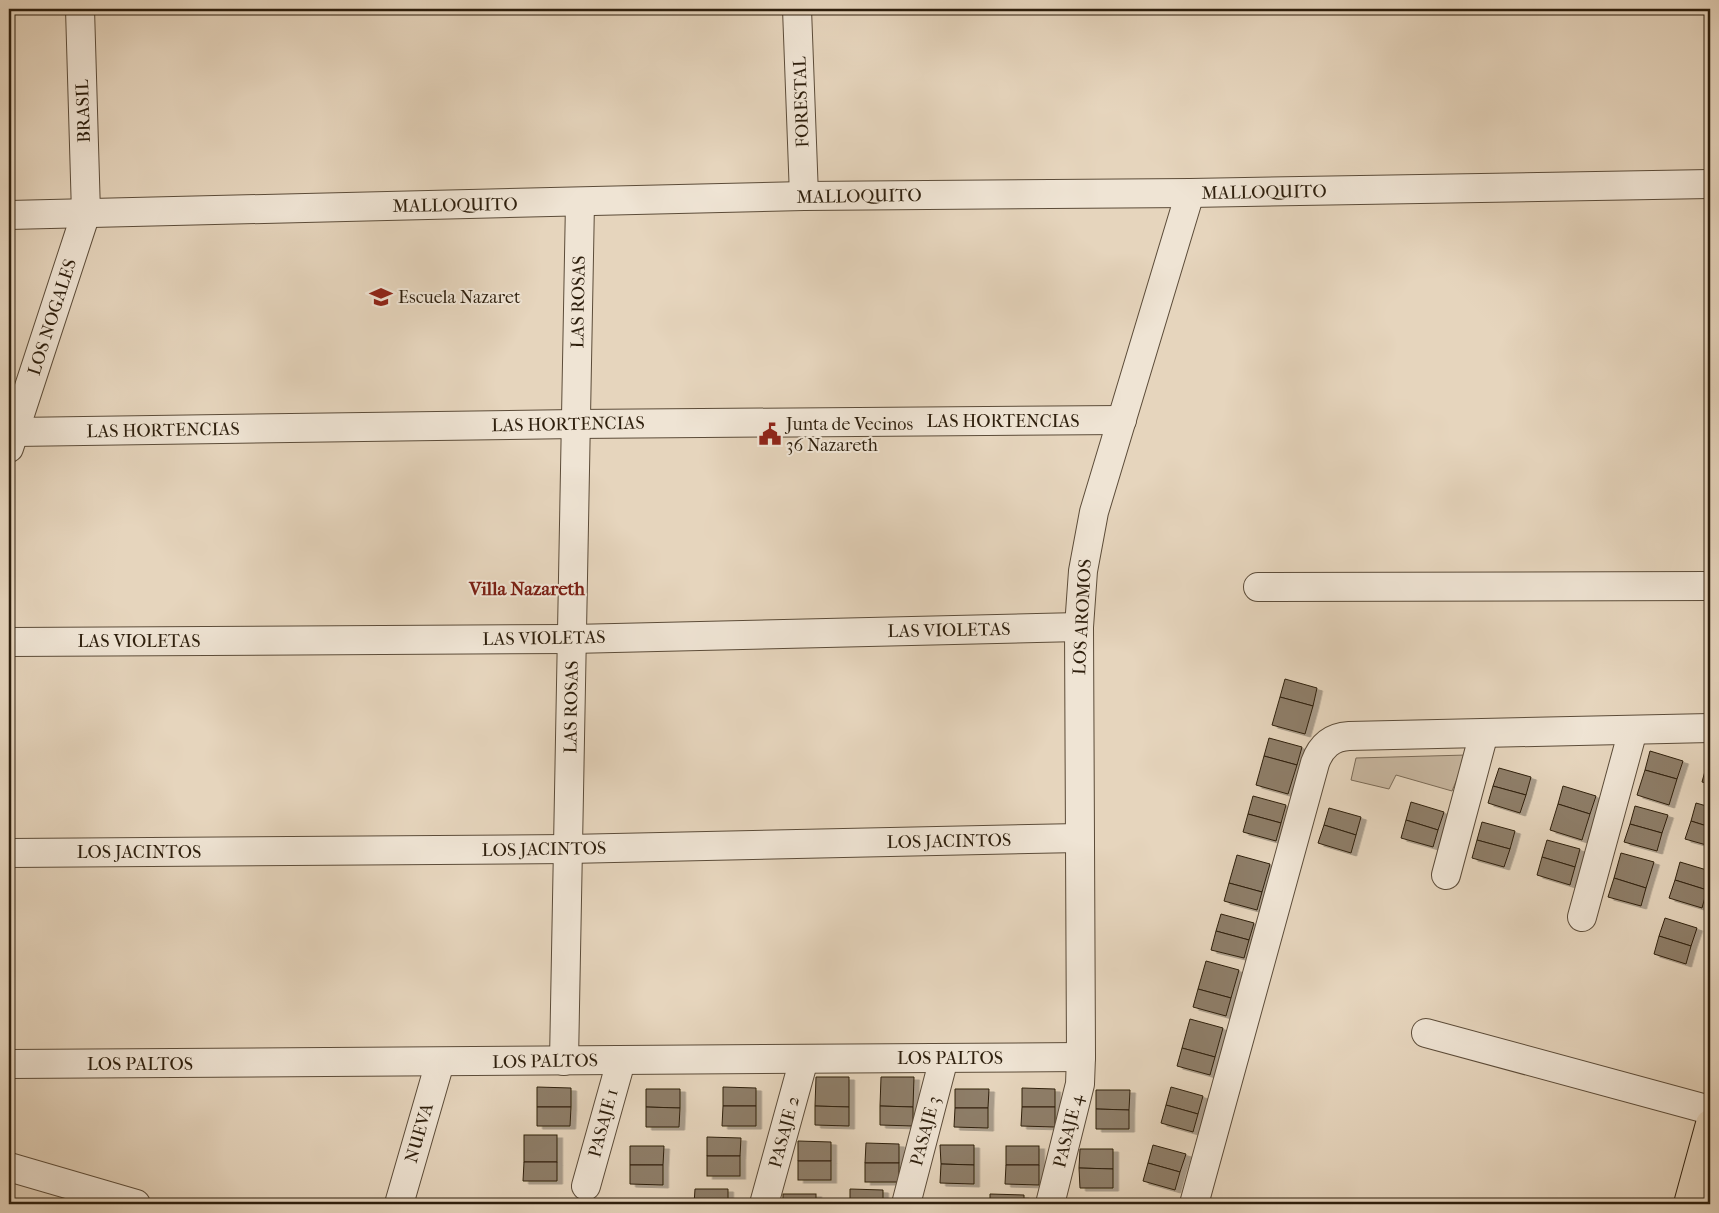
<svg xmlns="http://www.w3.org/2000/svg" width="1719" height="1213" font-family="'IM FELL French Canon',serif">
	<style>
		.green { fill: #c7b69f; stroke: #7a6a56 }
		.building { fill: #8e7e69; stroke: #2e1f0d; filter: url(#shadow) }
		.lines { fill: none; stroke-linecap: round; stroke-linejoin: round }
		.minor-casing { stroke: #5c4c39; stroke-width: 30 }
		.major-casing { stroke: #2e1f0d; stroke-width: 30 }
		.minor { stroke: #efe4d4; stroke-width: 28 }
		.major { stroke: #e6d5bd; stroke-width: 28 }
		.labels { text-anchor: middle; stroke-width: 4; stroke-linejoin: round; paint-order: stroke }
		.street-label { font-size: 18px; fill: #2e1f0d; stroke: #efe4d4 }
		.poi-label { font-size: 18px; fill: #2e1f0d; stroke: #efe4d4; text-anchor: start }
		.neighbourhood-label { font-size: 19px; font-weight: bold; fill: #7a1f14; stroke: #efe4d4 }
	</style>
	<defs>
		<filter id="shadow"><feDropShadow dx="5.5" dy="3" stdDeviation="0" flood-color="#0004"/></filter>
	</defs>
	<rect width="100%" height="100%" fill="#e6d5bd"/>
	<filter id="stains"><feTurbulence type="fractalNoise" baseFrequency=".004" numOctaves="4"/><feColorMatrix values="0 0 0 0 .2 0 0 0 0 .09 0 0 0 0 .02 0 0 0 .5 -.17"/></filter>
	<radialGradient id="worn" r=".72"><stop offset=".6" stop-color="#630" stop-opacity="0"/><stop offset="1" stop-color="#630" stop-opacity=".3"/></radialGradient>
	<path class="green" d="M 1467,755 L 1452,791 L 1396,775 L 1389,789 L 1351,780 L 1356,758 Z"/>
	<g class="building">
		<path d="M 1285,679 L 1317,688 L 1313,706 L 1280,697 Z"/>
		<path d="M 1280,697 L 1313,706 L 1305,734 L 1272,725 Z"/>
		<path d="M 1269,738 L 1302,747 L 1297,765 L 1264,756 Z"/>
		<path d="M 1650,751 L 1683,761 L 1677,779 L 1645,770 Z"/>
		<path d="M 1264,756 L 1297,765 L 1288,794 L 1256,785 Z"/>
		<path d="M 1707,764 L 1710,765 L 1710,784 L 1702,782 Z"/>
		<path d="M 1499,768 L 1531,777 L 1526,795 L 1493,786 Z"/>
		<path d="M 1645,770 L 1677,779 L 1669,805 L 1637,795 Z"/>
		<path d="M 1493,786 L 1526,795 L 1520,813 L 1488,803 Z"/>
		<path d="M 1563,786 L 1596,796 L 1590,814 L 1558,804 Z"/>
		<path d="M 1253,796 L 1286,805 L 1281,823 L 1248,814 Z"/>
		<path d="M 1411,802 L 1444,812 L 1438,830 L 1406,820 Z"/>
		<path d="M 1696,803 L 1710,807 L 1710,827 L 1691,821 Z"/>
		<path d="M 1558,804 L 1590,814 L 1582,840 L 1550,830 Z"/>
		<path d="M 1635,806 L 1668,815 L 1662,833 L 1630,824 Z"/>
		<path d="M 1329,808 L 1361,817 L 1356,835 L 1324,825 Z"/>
		<path d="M 1248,814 L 1281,823 L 1276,841 L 1243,832 Z"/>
		<path d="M 1406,820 L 1438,830 L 1433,847 L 1401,838 Z"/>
		<path d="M 1691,821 L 1710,827 L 1710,846 L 1685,839 Z"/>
		<path d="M 1482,822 L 1515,831 L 1510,849 L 1477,840 Z"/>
		<path d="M 1630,824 L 1662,833 L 1657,851 L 1624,842 Z"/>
		<path d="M 1324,825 L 1356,835 L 1351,853 L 1318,843 Z"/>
		<path d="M 1477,840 L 1510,849 L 1504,867 L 1472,858 Z"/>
		<path d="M 1547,840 L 1580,849 L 1575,867 L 1542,857 Z"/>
		<path d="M 1621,853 L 1654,862 L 1646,888 L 1614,878 Z"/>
		<path d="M 1237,855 L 1270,864 L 1262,892 L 1229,883 Z"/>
		<path d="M 1542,857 L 1575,867 L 1570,885 L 1537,875 Z"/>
		<path d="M 1680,862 L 1710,871 L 1710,880 L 1707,890 L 1675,880 Z"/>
		<path d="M 1614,878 L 1646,888 L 1641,906 L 1608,897 Z"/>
		<path d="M 1675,880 L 1707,890 L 1702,908 L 1669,898 Z"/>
		<path d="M 1229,883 L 1262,892 L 1257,910 L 1224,901 Z"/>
		<path d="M 1221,914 L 1254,923 L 1249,940 L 1216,931 Z"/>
		<path d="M 1665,918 L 1697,928 L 1691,946 L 1659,936 Z"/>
		<path d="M 1216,931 L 1249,940 L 1244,958 L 1211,950 Z"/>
		<path d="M 1659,936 L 1691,946 L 1686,964 L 1654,954 Z"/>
		<path d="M 1206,961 L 1239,970 L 1231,998 L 1198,989 Z"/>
		<path d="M 1198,989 L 1231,998 L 1226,1016 L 1193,1007 Z"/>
		<path d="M 1190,1019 L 1223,1028 L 1215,1057 L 1182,1048 Z"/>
		<path d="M 1182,1048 L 1215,1057 L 1210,1075 L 1177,1066 Z"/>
		<path d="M 816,1077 L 849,1077 L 849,1107 L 815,1106 Z"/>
		<path d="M 881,1077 L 914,1077 L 913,1107 L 880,1106 Z"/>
		<path d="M 537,1087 L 571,1088 L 571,1107 L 537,1107 Z"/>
		<path d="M 723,1087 L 756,1088 L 756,1106 L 723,1106 Z"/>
		<path d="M 1171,1087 L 1203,1096 L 1198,1114 L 1166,1105 Z"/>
		<path d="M 1022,1088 L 1055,1089 L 1055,1107 L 1022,1107 Z"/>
		<path d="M 646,1089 L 680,1089 L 680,1108 L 646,1107 Z"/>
		<path d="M 955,1089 L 989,1089 L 988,1108 L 955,1108 Z"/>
		<path d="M 1096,1090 L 1130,1090 L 1129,1110 L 1096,1109 Z"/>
		<path d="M 1166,1105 L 1198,1114 L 1193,1132 L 1161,1123 Z"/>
		<path d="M 723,1106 L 756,1106 L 756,1126 L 722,1126 Z"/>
		<path d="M 815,1106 L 849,1107 L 849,1126 L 815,1125 Z"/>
		<path d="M 880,1106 L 913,1107 L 913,1126 L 880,1125 Z"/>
		<path d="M 537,1107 L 571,1107 L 570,1126 L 537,1126 Z"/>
		<path d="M 646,1107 L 680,1108 L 679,1127 L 646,1127 Z"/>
		<path d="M 1022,1107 L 1055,1107 L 1055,1127 L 1021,1126 Z"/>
		<path d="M 955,1108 L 988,1108 L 988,1128 L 954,1127 Z"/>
		<path d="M 1096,1109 L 1129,1110 L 1129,1129 L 1096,1129 Z"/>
		<rect x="524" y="1135" width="33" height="27"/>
		<path d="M 707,1137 L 741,1138 L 740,1156 L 707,1156 Z"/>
		<path d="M 798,1141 L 831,1142 L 831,1161 L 798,1161 Z"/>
		<path d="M 866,1143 L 899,1144 L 899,1163 L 865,1163 Z"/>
		<path d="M 940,1145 L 974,1145 L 974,1165 L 941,1164 Z"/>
		<path d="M 1153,1145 L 1186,1154 L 1180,1172 L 1148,1163 Z"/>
		<path d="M 630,1146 L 664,1146 L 663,1165 L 630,1165 Z"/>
		<rect x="1006" y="1146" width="33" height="19"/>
		<path d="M 1080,1149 L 1113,1149 L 1113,1169 L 1079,1168 Z"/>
		<rect x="707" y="1156" width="33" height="20"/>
		<rect x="798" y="1161" width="33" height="19"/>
		<path d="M 524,1162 L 557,1162 L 557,1181 L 523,1181 Z"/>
		<rect x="865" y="1163" width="34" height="19"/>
		<path d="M 1148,1163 L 1180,1172 L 1175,1190 L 1143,1181 Z"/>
		<path d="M 941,1164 L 974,1165 L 974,1184 L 940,1183 Z"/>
		<path d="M 630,1165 L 663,1165 L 663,1185 L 630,1184 Z"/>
		<path d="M 1006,1165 L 1039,1165 L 1039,1185 L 1005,1184 Z"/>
		<path d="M 1079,1168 L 1113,1169 L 1113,1188 L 1080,1188 Z"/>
		<path d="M 695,1189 L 728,1189 L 728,1204 L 694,1204 Z"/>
		<path d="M 850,1189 L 883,1190 L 883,1204 L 850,1204 Z"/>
		<rect x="783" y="1194" width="33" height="10"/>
		<path d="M 990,1194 L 1024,1195 L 1024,1204 L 990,1204 Z"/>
		<rect x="923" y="1203" width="34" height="1"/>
	</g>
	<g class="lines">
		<defs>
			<g id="minor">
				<path d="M 797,9 L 804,196"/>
				<path d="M 9,215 L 804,196 L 1190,193 L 1710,184"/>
				<path d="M 15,432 L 576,424 L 1122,420"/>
				<path d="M 9,448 L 86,213 L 80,9"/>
				<path d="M 1258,587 L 1710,586"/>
				<path d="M 9,642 L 572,639 L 1079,627"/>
				<path d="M 9,853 L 568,849 L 1079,838"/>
				<path d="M 1446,875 L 1484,733"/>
				<path d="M 1582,917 L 1633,730"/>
				<path d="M 1426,1033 L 1710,1110"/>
				<path d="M 564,1061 L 580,202"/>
				<path d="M 9,1064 L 1081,1057"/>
				<path d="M 9,1167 L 136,1204"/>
				<path d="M 586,1186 L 621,1061"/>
				<path d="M 399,1204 L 440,1062"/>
				<path d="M 764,1204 L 804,1059"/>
				<path d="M 906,1204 L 944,1058"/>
				<path d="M 1050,1204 L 1080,1084 L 1081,1057 L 1079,627 L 1083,571 L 1094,512 L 1190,193"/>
				<path d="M 1194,1204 L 1315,763 C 1321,746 1332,737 1349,736 L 1710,728"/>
			</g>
			<path id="major" d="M 1688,1204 L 1710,1124"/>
		</defs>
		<use href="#minor" class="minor-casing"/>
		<use href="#major" class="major-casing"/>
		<use href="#minor" class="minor"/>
		<use href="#major" class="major"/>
	</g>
	<defs>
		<symbol id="school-bare" viewBox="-9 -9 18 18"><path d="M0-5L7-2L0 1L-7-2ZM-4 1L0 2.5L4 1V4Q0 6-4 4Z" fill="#8f2418" stroke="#efe4d4" stroke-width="2.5" paint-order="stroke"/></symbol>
		<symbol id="civic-bare" viewBox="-9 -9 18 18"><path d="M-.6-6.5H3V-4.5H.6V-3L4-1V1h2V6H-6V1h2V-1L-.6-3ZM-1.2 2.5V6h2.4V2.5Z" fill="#8f2418" stroke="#efe4d4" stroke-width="2.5" paint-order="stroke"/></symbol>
	</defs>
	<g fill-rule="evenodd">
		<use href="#school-bare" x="365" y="281" width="32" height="32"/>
		<use href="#civic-bare" x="754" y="418" width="32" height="32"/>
	</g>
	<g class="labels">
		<g class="street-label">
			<text transform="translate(801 102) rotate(-92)" y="6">FORESTAL</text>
			<text transform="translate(83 111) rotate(-92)" y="6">BRASIL</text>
			<text transform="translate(1264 192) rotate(-1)" y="6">MALLOQUITO</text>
			<text transform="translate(859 196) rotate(-1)" y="6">MALLOQUITO</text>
			<text transform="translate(455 205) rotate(-1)" y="6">MALLOQUITO</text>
			<text transform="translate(578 302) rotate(-89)" y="6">LAS ROSAS</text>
			<text transform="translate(52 317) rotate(-72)" y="6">LOS NOGALES</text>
			<text x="1003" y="427">LAS HORTENCIAS</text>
			<text transform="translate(568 424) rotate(-1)" y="6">LAS HORTENCIAS</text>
			<text transform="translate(163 430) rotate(-1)" y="6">LAS HORTENCIAS</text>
			<text transform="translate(1082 617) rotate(-87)" y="6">LOS AROMOS</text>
			<text transform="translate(949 630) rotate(-1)" y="6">LAS VIOLETAS</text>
			<text transform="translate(544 638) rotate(-1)" y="6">LAS VIOLETAS</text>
			<text x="139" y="647">LAS VIOLETAS</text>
			<text transform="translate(571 707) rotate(-89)" y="6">LAS ROSAS</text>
			<text transform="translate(949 841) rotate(-1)" y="6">LOS JACINTOS</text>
			<text transform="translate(544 849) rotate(-1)" y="6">LOS JACINTOS</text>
			<text x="139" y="858">LOS JACINTOS</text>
			<text x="950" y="1064">LOS PALTOS</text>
			<text transform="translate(545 1061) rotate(-1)" y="6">LOS PALTOS</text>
			<text x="140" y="1070">LOS PALTOS</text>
			<text transform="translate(603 1123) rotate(-75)" y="6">PASAJE 1</text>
			<text transform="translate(925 1131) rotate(-75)" y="6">PASAJE 3</text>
			<text transform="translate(1068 1131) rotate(-76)" y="6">PASAJE 4</text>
			<text transform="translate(784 1132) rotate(-75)" y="6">PASAJE 2</text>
			<text transform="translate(419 1133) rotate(-74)" y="6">NUEVA</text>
		</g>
		<g class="poi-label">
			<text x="398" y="303">Escuela Nazaret</text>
			<text x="786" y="430">Junta de Vecinos<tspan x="786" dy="21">36 Nazareth</tspan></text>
		</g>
		<g class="neighbourhood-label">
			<text x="527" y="595">Villa Nazareth</text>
		</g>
	</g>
	<rect width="1719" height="1213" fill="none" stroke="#e6d5bd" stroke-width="30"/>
	<rect x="10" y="10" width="1699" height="1193" fill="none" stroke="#2e1f0d" stroke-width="2.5"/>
	<rect x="15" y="15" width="1689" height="1183" fill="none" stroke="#2e1f0d"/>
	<rect width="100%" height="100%" filter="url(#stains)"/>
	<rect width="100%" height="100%" fill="url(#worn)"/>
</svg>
